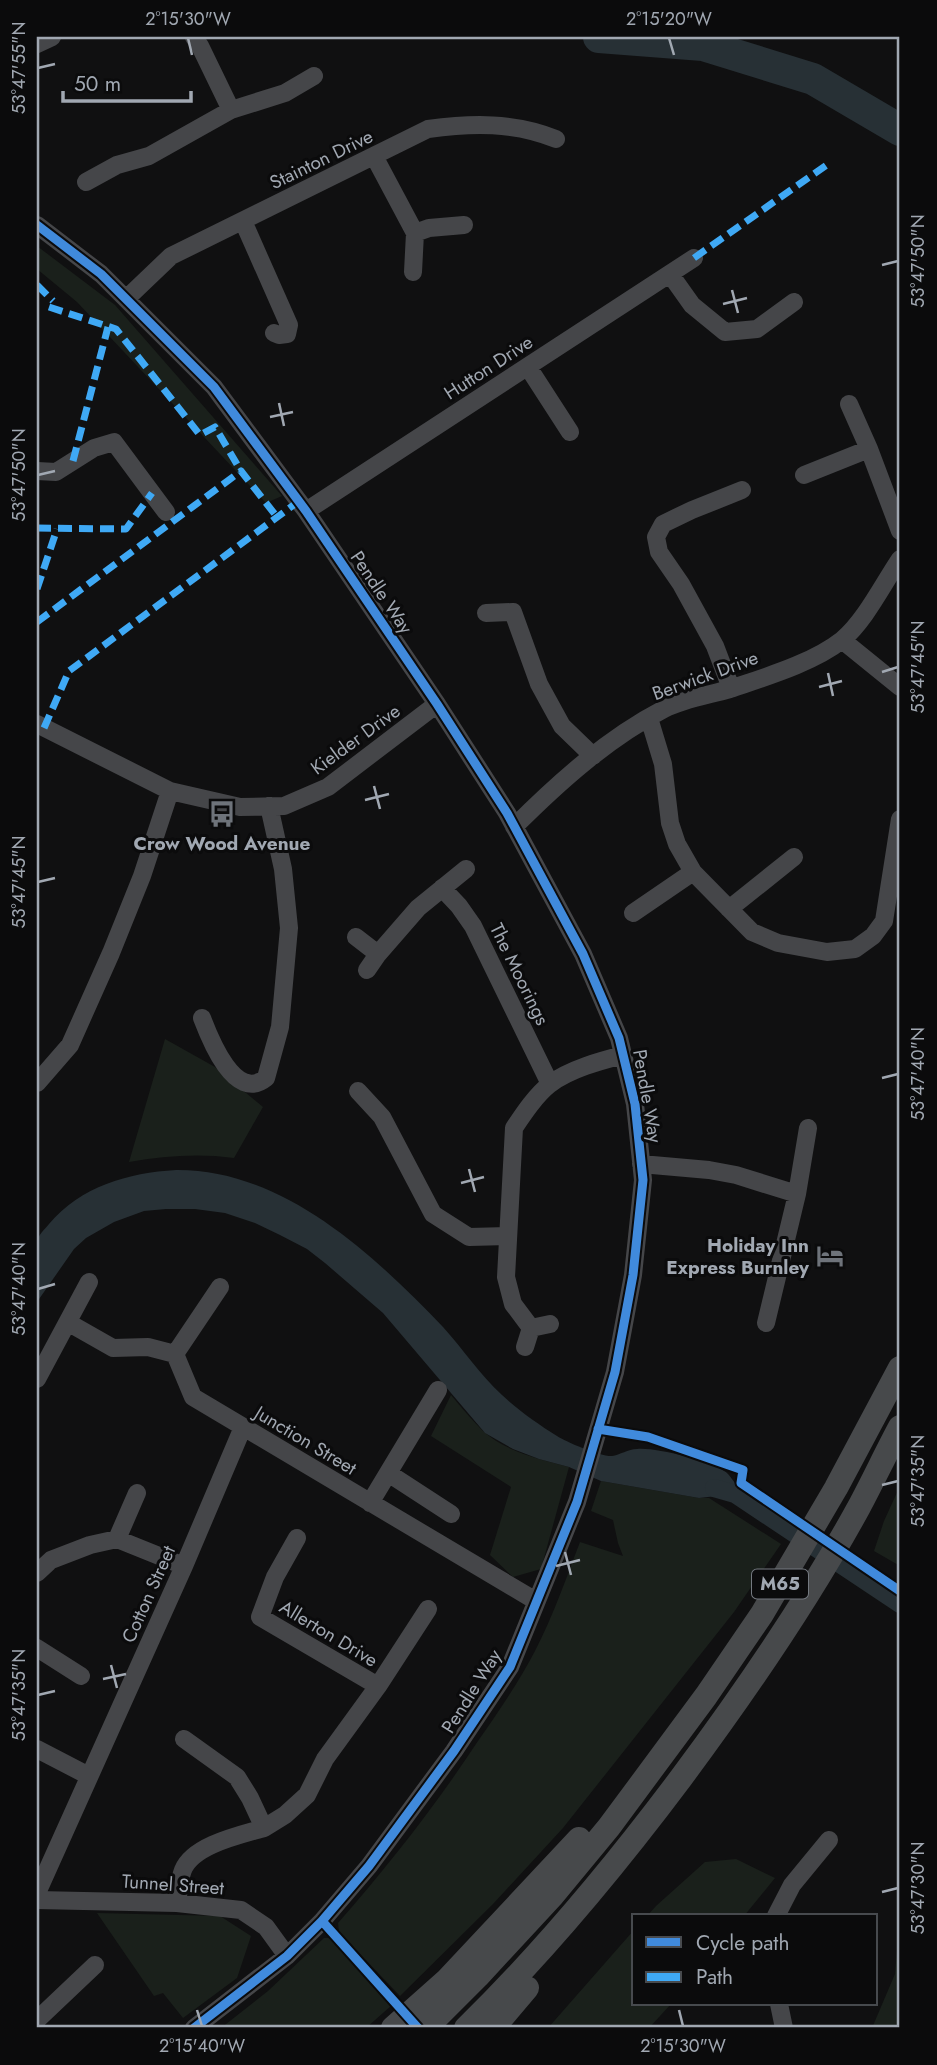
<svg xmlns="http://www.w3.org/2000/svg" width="937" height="2065" viewBox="0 0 937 2065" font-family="Jost,sans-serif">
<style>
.green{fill:#1a201b}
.water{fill:#273035}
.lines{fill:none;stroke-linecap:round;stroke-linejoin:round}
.canal{stroke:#273035;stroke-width:18}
.river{stroke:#273035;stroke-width:32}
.minor{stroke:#454649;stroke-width:18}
.highway{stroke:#47494b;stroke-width:24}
.quiet{stroke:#3fa9f5;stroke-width:7;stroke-dasharray:14 7;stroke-linecap:butt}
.cycleway-casing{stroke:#0b0b0c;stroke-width:13}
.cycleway{stroke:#408adc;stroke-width:9}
.ticks{fill:none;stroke:#a1a8b2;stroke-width:2.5}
.labels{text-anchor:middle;stroke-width:6;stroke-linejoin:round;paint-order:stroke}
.shield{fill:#0b0b0c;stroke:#747980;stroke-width:2}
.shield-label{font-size:18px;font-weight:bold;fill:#a1a8b2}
.street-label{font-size:19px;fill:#a1a8b2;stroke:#0b0b0c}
.poi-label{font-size:19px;font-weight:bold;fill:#a1a8b2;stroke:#0b0b0c}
.neatline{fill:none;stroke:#a1a8b2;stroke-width:2.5}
.ticks-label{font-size:18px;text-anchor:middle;fill:#a1a8b2}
</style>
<rect width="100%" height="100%" fill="#101011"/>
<path class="green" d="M37,246L115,305L282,496L266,503L77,302L37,269Z
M165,1039L215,1067L263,1107L234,1158C198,1153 164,1156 129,1162Z
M451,1395C461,1407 472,1420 483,1431C506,1452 540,1459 569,1467L541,1569L513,1577L490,1555L511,1487L431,1436Z
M601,1481L699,1498H709L781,1544L734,1612L563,1828L493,1904L400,1996L339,1932L338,1923C389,1865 436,1805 478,1741C498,1712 519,1682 535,1651C553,1616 566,1579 580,1542L623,1556L618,1543L613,1520L591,1511Z
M900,1486V1566L874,1551L884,1521Z
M736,1859L775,1878L744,1916H647L656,1906L705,1862Z
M97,1913L220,1916L251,1936L237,1978L183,2018L163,1993L154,1996Z
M900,1913V2028H872L895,1974Z
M634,1930V2004H671L649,2028H548Z
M324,1938H331L392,2005L366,2028H221L268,1991Z"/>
<path class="water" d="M176,1170C283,1169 374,1255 443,1327C463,1349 480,1375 502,1395C518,1410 538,1424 557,1436C566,1442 602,1457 612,1456C620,1455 628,1449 637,1449C655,1447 710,1461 724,1471C730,1474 733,1482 738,1486L735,1494L699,1498L601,1481L569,1467L539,1459L513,1449L485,1433L383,1313L325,1263L307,1249L280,1235L255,1223L225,1213L195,1209H166L144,1211L114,1222L86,1238L74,1249L37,1302C37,1287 34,1255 37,1242C38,1235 45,1229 49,1224C81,1186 128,1173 176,1170Z"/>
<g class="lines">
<path class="canal" d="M714,1488L735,1494L900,1604"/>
<path class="river" d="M599,37L703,45L813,79L900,130"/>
<path class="minor" d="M194,37L200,46L231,110
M37,44L52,37
M374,156L415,233L413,272
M86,182L117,165L149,156L231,110L285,93L314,76
M243,221L289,325L287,334L279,335L274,333
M37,225L101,274L214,387L306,511L437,704L507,813L583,954L619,1038L635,1104L643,1180L633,1275L615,1372L577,1502L510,1667L454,1751L369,1866L322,1921L287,1956L194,2028
M415,233L429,228L464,225
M670,274L692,305L725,332L757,329L794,302
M126,299L171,256L428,129C472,123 514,122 556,139
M528,367L570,432
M849,404L869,449L900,531
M37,471L56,472L94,448L114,442L166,512
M804,475L869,449
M306,511L694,258
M486,613L513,612L539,684L562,726L593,756
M842,640L900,687
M731,688L715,646L681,584L659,552L656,537L663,524L692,510L742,490
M649,718L663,764L670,823L677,844L693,872L752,932L778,943L827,952L855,949L873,936L884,921L900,819
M37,724L170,791L240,807L284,806L328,787L437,704
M514,827C559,782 608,738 664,709C683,699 709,695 730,689C765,677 813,663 842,640C865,621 883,584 900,559
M442,888L459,906L473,926L550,1084
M729,909L794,857
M633,913L693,872
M356,937L378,954L418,908L466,869
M367,970L378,954
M202,1018C210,1039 235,1103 266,1078L280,1027L289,928L283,869L269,806
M37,1083L70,1045L111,953L142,876L170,791
M358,1091L382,1117L433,1214L469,1237L508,1236
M641,1164L709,1170L736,1175L797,1194L808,1128
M69,1323L113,1348L148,1347L175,1354L193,1397L536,1601
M766,1323L797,1194
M531,1328L513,1304L506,1277L514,1128C524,1113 536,1095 550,1084C570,1069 600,1061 623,1055
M525,1347L531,1328L550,1324
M175,1354L220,1287
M37,1379L89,1282
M388,1473L451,1514
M370,1503L438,1390
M297,1538L275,1577L260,1617L378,1686
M117,1539L184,1566
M37,1573L51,1560L90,1545L117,1539L137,1493
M37,1648L81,1676
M37,1749L89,1776
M264,1828L285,1815L307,1795L325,1759L378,1686L428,1609
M37,1893L184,1566L243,1427
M37,1900L177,1903L241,1910L266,1927L287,1956
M177,1903C179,1892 179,1880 183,1870C193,1845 240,1835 264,1828L250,1798L237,1777L184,1739
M776,1916L792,1885L829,1840
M779,2004L784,2028
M37,2020L95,1965"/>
<path class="highway" d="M393,2028L447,1980L579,1839
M426,2028L478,1976L552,1896L609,1827L706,1696L762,1614L836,1488L900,1368
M466,2028C544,1952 615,1866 681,1778C745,1692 807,1602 859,1507C873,1481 886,1453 900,1427
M493,2028L527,1988"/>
<path class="quiet" d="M694,258L828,164
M37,285L53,301
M49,307L116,329L200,435L215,427L241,471
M73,461L108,327
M37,528L126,529L152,493
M37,589L57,529
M37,622L241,471L277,517
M44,728L69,671L299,501"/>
<defs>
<path id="cycleway" d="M37,225L101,274L214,387L306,511L437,704L507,813L583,954L619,1038L635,1104L643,1180L633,1275L615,1372L577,1502L510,1667L454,1751L369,1866L322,1921L287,1956L194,2028
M598,1429L648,1437L743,1470L741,1483L900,1591
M322,1921L418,2028"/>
</defs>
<use href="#cycleway" class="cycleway-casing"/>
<use href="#cycleway" class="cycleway"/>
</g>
<path class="ticks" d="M188,38L192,55M669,38L674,55M38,68L55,64M882,265L898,261M732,290L738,313M723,304L747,298M279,403L284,426M270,417L293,412M38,475L55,471M882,672L898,667M828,673L833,696M819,687L842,681M374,786L380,809M365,800L389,794M38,882L55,878M882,1078L898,1074M469,1169L475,1192M461,1183L484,1177M38,1289L55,1284M882,1485L898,1481M565,1552L571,1575M556,1566L580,1560M111,1665L117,1688M103,1679L126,1674M38,1695L55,1691M882,1892L898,1888M197,2010L202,2026M679,2010L683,2026"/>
<defs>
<symbol id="bus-bare" viewBox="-9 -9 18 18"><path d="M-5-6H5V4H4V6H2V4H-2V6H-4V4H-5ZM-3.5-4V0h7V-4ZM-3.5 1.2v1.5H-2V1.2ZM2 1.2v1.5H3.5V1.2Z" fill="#6e737a" stroke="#0b0b0c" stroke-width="2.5" paint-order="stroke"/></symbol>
<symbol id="hotel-bare" viewBox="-9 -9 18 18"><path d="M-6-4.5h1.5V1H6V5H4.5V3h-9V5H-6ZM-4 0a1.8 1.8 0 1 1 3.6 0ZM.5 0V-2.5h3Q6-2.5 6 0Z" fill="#6e737a" stroke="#0b0b0c" stroke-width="2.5" paint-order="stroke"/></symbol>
</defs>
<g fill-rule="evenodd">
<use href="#bus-bare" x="203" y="795" width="38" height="38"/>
<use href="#hotel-bare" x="811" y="1237" width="38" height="38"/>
</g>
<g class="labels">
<rect class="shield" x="752" y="1569.5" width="56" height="29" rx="5"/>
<g class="shield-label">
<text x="780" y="1590">M65</text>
</g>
<g class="street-label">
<text transform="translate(321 159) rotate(-26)" y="7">Stainton Drive</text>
<text transform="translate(488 367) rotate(-33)" y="7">Hutton Drive</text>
<text transform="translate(382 592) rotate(56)" y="7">Pendle Way</text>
<text transform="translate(705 675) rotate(-20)" y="7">Berwick Drive</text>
<text transform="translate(355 739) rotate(-36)" y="7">Kielder Drive</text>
<text transform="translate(520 974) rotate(64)" y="7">The Moorings</text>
<text transform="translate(648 1096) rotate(80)" y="7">Pendle Way</text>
<text transform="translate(306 1440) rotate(31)" y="7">Junction Street</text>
<text transform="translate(148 1594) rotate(-66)" y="7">Cotton Street</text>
<text transform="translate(329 1633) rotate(31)" y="7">Allerton Drive</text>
<text transform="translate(471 1691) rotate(-58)" y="7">Pendle Way</text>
<text transform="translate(173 1884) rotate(4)" y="7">Tunnel Street</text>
</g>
<g class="poi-label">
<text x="222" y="850">Crow Wood Avenue</text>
<text x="809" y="1252" text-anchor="end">Holiday Inn<tspan x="809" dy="22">Express Burnley</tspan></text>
</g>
</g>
<rect width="937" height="2065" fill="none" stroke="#0b0b0c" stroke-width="77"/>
<rect x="632" y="1914" width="245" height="91" fill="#0b0b0c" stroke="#474a4e" stroke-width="2"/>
<rect x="646" y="1937" width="35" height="10" fill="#408adc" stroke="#474a4e" stroke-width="2"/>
<text x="696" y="1950" font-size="21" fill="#a1a8b2">Cycle path</text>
<rect x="646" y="1972" width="35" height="10" fill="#3fa9f5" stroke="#474a4e" stroke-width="2"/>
<text x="696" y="1984" font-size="21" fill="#a1a8b2">Path</text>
<path d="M63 91v10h128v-10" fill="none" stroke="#a1a8b2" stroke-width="3.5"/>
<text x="74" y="91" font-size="21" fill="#a1a8b2" stroke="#0b0b0c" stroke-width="5" paint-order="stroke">50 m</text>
<rect x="38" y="38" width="860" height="1988" class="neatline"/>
<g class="ticks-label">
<text x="188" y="25">2°15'30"W</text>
<text x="669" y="25">2°15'20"W</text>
<text transform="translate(19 68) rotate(-90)" y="6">53°47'55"N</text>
<text transform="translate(918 261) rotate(-90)" y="6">53°47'50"N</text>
<text transform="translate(19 475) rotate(-90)" y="6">53°47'50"N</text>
<text transform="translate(918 667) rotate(-90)" y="6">53°47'45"N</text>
<text transform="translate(19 882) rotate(-90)" y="6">53°47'45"N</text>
<text transform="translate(918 1074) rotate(-90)" y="6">53°47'40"N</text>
<text transform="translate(19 1289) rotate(-90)" y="6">53°47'40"N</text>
<text transform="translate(918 1481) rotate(-90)" y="6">53°47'35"N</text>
<text transform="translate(19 1695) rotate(-90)" y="6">53°47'35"N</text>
<text transform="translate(918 1888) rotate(-90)" y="6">53°47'30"N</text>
<text x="202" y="2052">2°15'40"W</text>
<text x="683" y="2052">2°15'30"W</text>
</g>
</svg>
